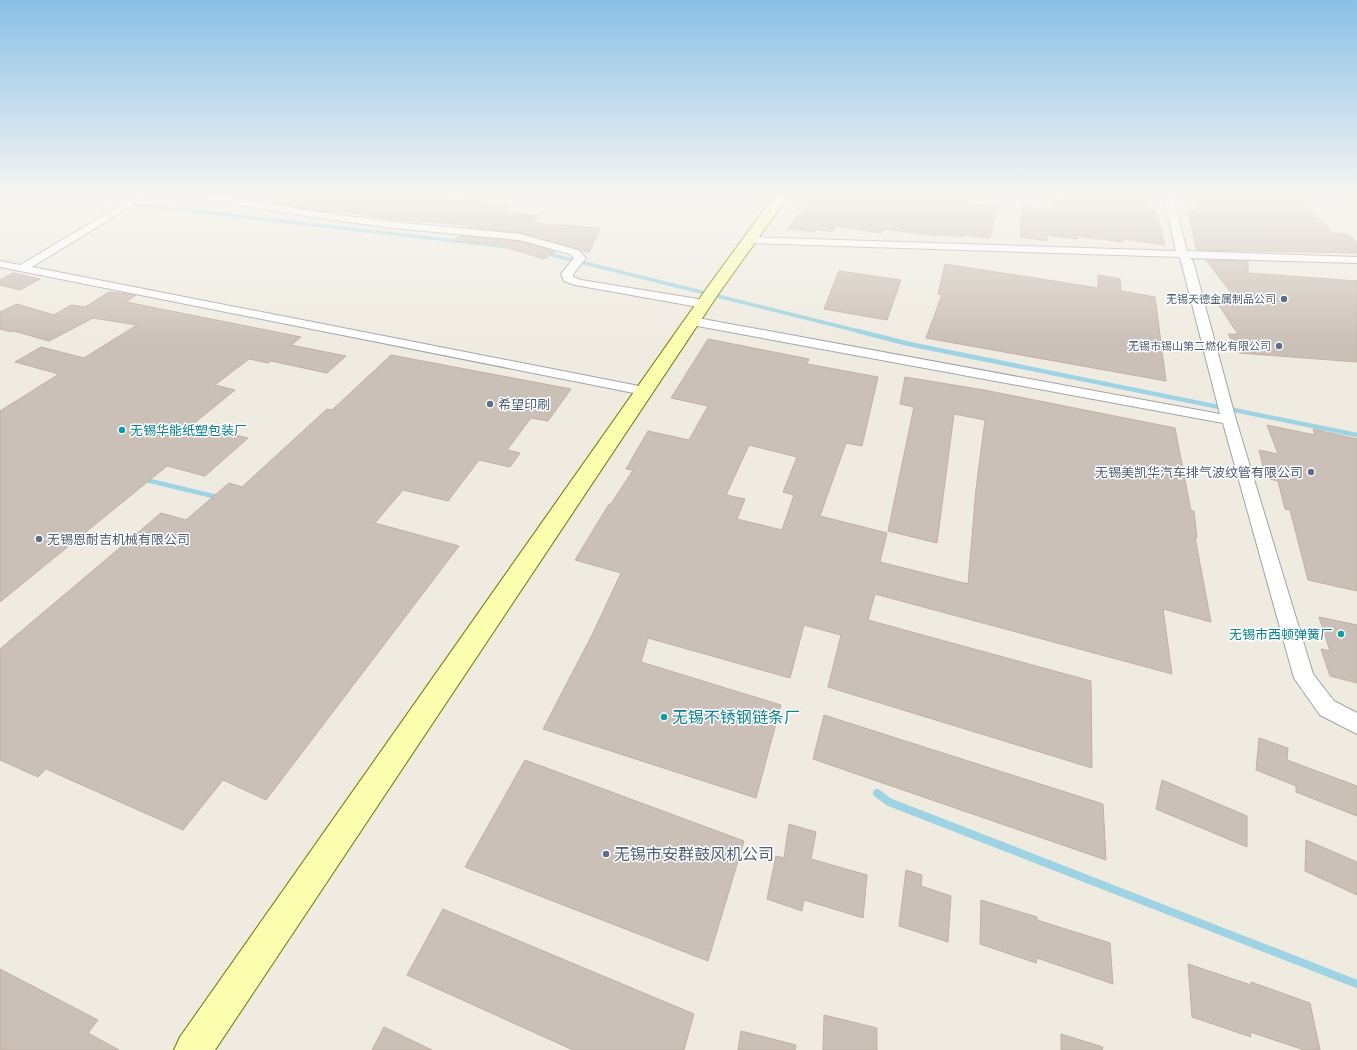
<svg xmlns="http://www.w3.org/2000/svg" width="1357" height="1050" viewBox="0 0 1357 1050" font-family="'Roboto Condensed','Noto Sans SC',sans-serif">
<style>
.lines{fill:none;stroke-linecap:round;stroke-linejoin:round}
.stream-far2{stroke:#9dd3e2;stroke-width:3.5}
.stream-far1{stroke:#9dd3e2;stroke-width:4.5}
.stream{stroke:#9dd3e2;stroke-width:8}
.building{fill:#cbc0b7;stroke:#c2b0a2;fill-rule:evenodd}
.street-casing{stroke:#a4a4a4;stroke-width:2}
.secondary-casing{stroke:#6c7800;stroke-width:2}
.street{fill:#fff;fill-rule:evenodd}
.secondary{fill:#fcffb0;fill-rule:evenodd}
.service-dot{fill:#5c6f8a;stroke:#fff;stroke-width:1.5}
.culture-dot{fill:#0f9aa8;stroke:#fff;stroke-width:1.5}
.labels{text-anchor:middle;stroke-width:3;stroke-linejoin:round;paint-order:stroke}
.far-service-label{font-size:11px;fill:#4e5e75;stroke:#fff;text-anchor:end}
.service-label{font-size:13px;fill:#4e5e75;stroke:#fff;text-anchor:start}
.culture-label{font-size:13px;fill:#0d838f;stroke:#fff;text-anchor:start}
.near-culture-label{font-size:16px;fill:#0d838f;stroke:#fff;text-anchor:start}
.near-service-label{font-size:16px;fill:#4e5e75;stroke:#fff;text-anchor:start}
</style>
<rect width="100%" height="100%" fill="#efebe1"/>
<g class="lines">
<path class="stream-far2" d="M63,196L508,247
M544,253L862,332"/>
<path class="stream-far1" d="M858,331L909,344L1357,435
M142,479L217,497"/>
<path class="stream" d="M877,793L889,802L1357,984"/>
</g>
<path class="building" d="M274,196H453L451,199L510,204L503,213L538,215L533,223L600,228L589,252L581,251L578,249L520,233L466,227L468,225L387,219L341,211L338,213L318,211L273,203Z
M814,196H974L973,204L997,207L990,238L962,235V237L937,234L936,236L884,229L882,233L836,226L832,232L816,229L814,232L788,228Z
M1084,196H1144L1147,209L1156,210L1165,245L1123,239V242L1077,236V239L1047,235V241L1020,237L1022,206L1051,210L1052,199L1084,202Z
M1191,196H1299L1317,218L1322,219L1331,232L1350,235L1357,244V253L1198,250L1196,247L1187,210L1199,211Z
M459,236L519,241L555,252L544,259L501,246L502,245L454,241Z
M1206,260L1248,261V273L1357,281V362L1239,353L1228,334H1238L1216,301L1239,303Z
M945,264L1098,288V275L1120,279L1121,291L1155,297L1166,381L926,338L942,295L938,294Z
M839,271L901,280L887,320L824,309Z
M13,273L40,279L20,290L0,285V280Z
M109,292L136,295L126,302L301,337L291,345L346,356L327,373L271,361L268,363L249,359L215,385L235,390L192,425L248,438L205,476L167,466L0,602V411L59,374L15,362L41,347L84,358L137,325L93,318L49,341L14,331L11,332L0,329V312L17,304L54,315L71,305L85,307Z
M708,339L809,359L807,364L878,377L862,446L846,443L820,516L887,533L880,562L968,584L976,489L985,420L954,414L937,543L888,531L914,407L900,404L905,377L984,390L1175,428L1191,511H1194L1197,538L1195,537L1211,622L1163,609L1172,674L875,594L868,620L1091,681L1092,768L828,687L841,635L804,625L790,678L648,638L641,662L781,705L756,798L543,729L592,635L621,573L575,560L609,504H611L633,470L626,469L648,431L689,440L708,406L671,398ZM749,445L797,457L783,492L794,495L782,530L737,519L745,499L726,495Z
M391,355L571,389L548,421L531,418L507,450L520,453L510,467L479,460L448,501L403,490L375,523L459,546L266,800L223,780L183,830L46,769L38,777L0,760V649L161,513L186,520L229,483L242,487L327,409L332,410Z
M1267,425L1315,435L1313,429L1357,439V591L1308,580L1290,510L1285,509L1278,481L1266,478L1259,450L1278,454Z
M1319,617L1357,625V683L1330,676L1321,649L1330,651Z
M824,715L1103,804L1106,860L813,759Z
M1259,738L1288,748L1287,760L1357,786V816L1296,792V786L1256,770Z
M525,760L744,841L708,961L465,867Z
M1162,780L1247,816V847L1156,809Z
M789,824L816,832L811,859L867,875L863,918L804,900L802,911L767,899L776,856L784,858Z
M1306,840L1357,862V895L1305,871Z
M906,870L922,875L921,886L951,896L948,942L899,926Z
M981,900L1037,917V920L1110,943L1113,984L1037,958L1036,963L980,944Z
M443,909L694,1014L684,1050H573L407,975Z
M1188,964L1251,985V982L1310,1003L1320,1050H1304L1250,1032L1251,1037L1192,1017Z
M0,969L98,1020L88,1033L119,1050H0Z
M824,1015L877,1028V1050H823Z
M384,1027L432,1050H372Z
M741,1031L796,1045L795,1050H738Z
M1061,1034L1103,1047L1102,1050H1061Z"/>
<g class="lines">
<defs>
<path id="street" d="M136,196H148L32,267L644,387L649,388L651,391L649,394L644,395L0,267V261L20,265Z
M198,196H223L318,212L394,222L520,234L578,250L586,258L573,274V277L581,280L704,300L708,301L710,304L708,307L704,308L575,285L564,281L561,274L574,258L570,254L519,240L394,228L318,218L203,199Z
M1163,196H1173L1187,251L1357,257V263L1190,258L1193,261L1236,420L1313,674L1334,701L1357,713V734L1320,715L1294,678L1223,423L692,325L688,324L686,321L688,318L692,317L1220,414L1181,261L1179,257L749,243L744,240L749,237L1176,251Z"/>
<path id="secondary" d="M777,196H791L779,209L719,293L215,1050H174L180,1037L707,288L769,203Z"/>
</defs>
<use href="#street" class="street-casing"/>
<use href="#secondary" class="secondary-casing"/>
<use href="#street" class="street"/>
<use href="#secondary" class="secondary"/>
</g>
<linearGradient id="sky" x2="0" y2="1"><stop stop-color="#8ac0e6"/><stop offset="0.57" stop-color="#f8f6f2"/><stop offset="1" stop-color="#f8f6f2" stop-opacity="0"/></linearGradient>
<rect width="1357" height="343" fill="url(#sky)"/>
<g class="service-dot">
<circle cx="1284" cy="299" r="4"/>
<circle cx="1279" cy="346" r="4"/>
<circle cx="490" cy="404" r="4"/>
<circle cx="1311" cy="472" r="4"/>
<circle cx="39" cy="539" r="4"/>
<circle cx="606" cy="854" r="4"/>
</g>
<g class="culture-dot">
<circle cx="122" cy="430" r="4"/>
<circle cx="1341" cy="634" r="4"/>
<circle cx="664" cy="717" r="4"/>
</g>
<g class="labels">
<g class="far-service-label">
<text x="1276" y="303">无锡天德金属制品公司</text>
<text x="1271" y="350">无锡市锡山第二燃化有限公司</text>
</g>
<g class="service-label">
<text x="498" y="409">希望印刷</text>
<text x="1303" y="477" text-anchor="end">无锡美凯华汽车排气波纹管有限公司</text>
<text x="47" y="544">无锡恩耐吉机械有限公司</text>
</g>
<g class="culture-label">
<text x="130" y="435">无锡华能纸塑包装厂</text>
<text x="1333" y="639" text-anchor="end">无锡市西顿弹簧厂</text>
</g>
<g class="near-culture-label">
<text x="672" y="723">无锡不锈钢链条厂</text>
</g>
<g class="near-service-label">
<text x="614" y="860">无锡市安群鼓风机公司</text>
</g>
</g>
</svg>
